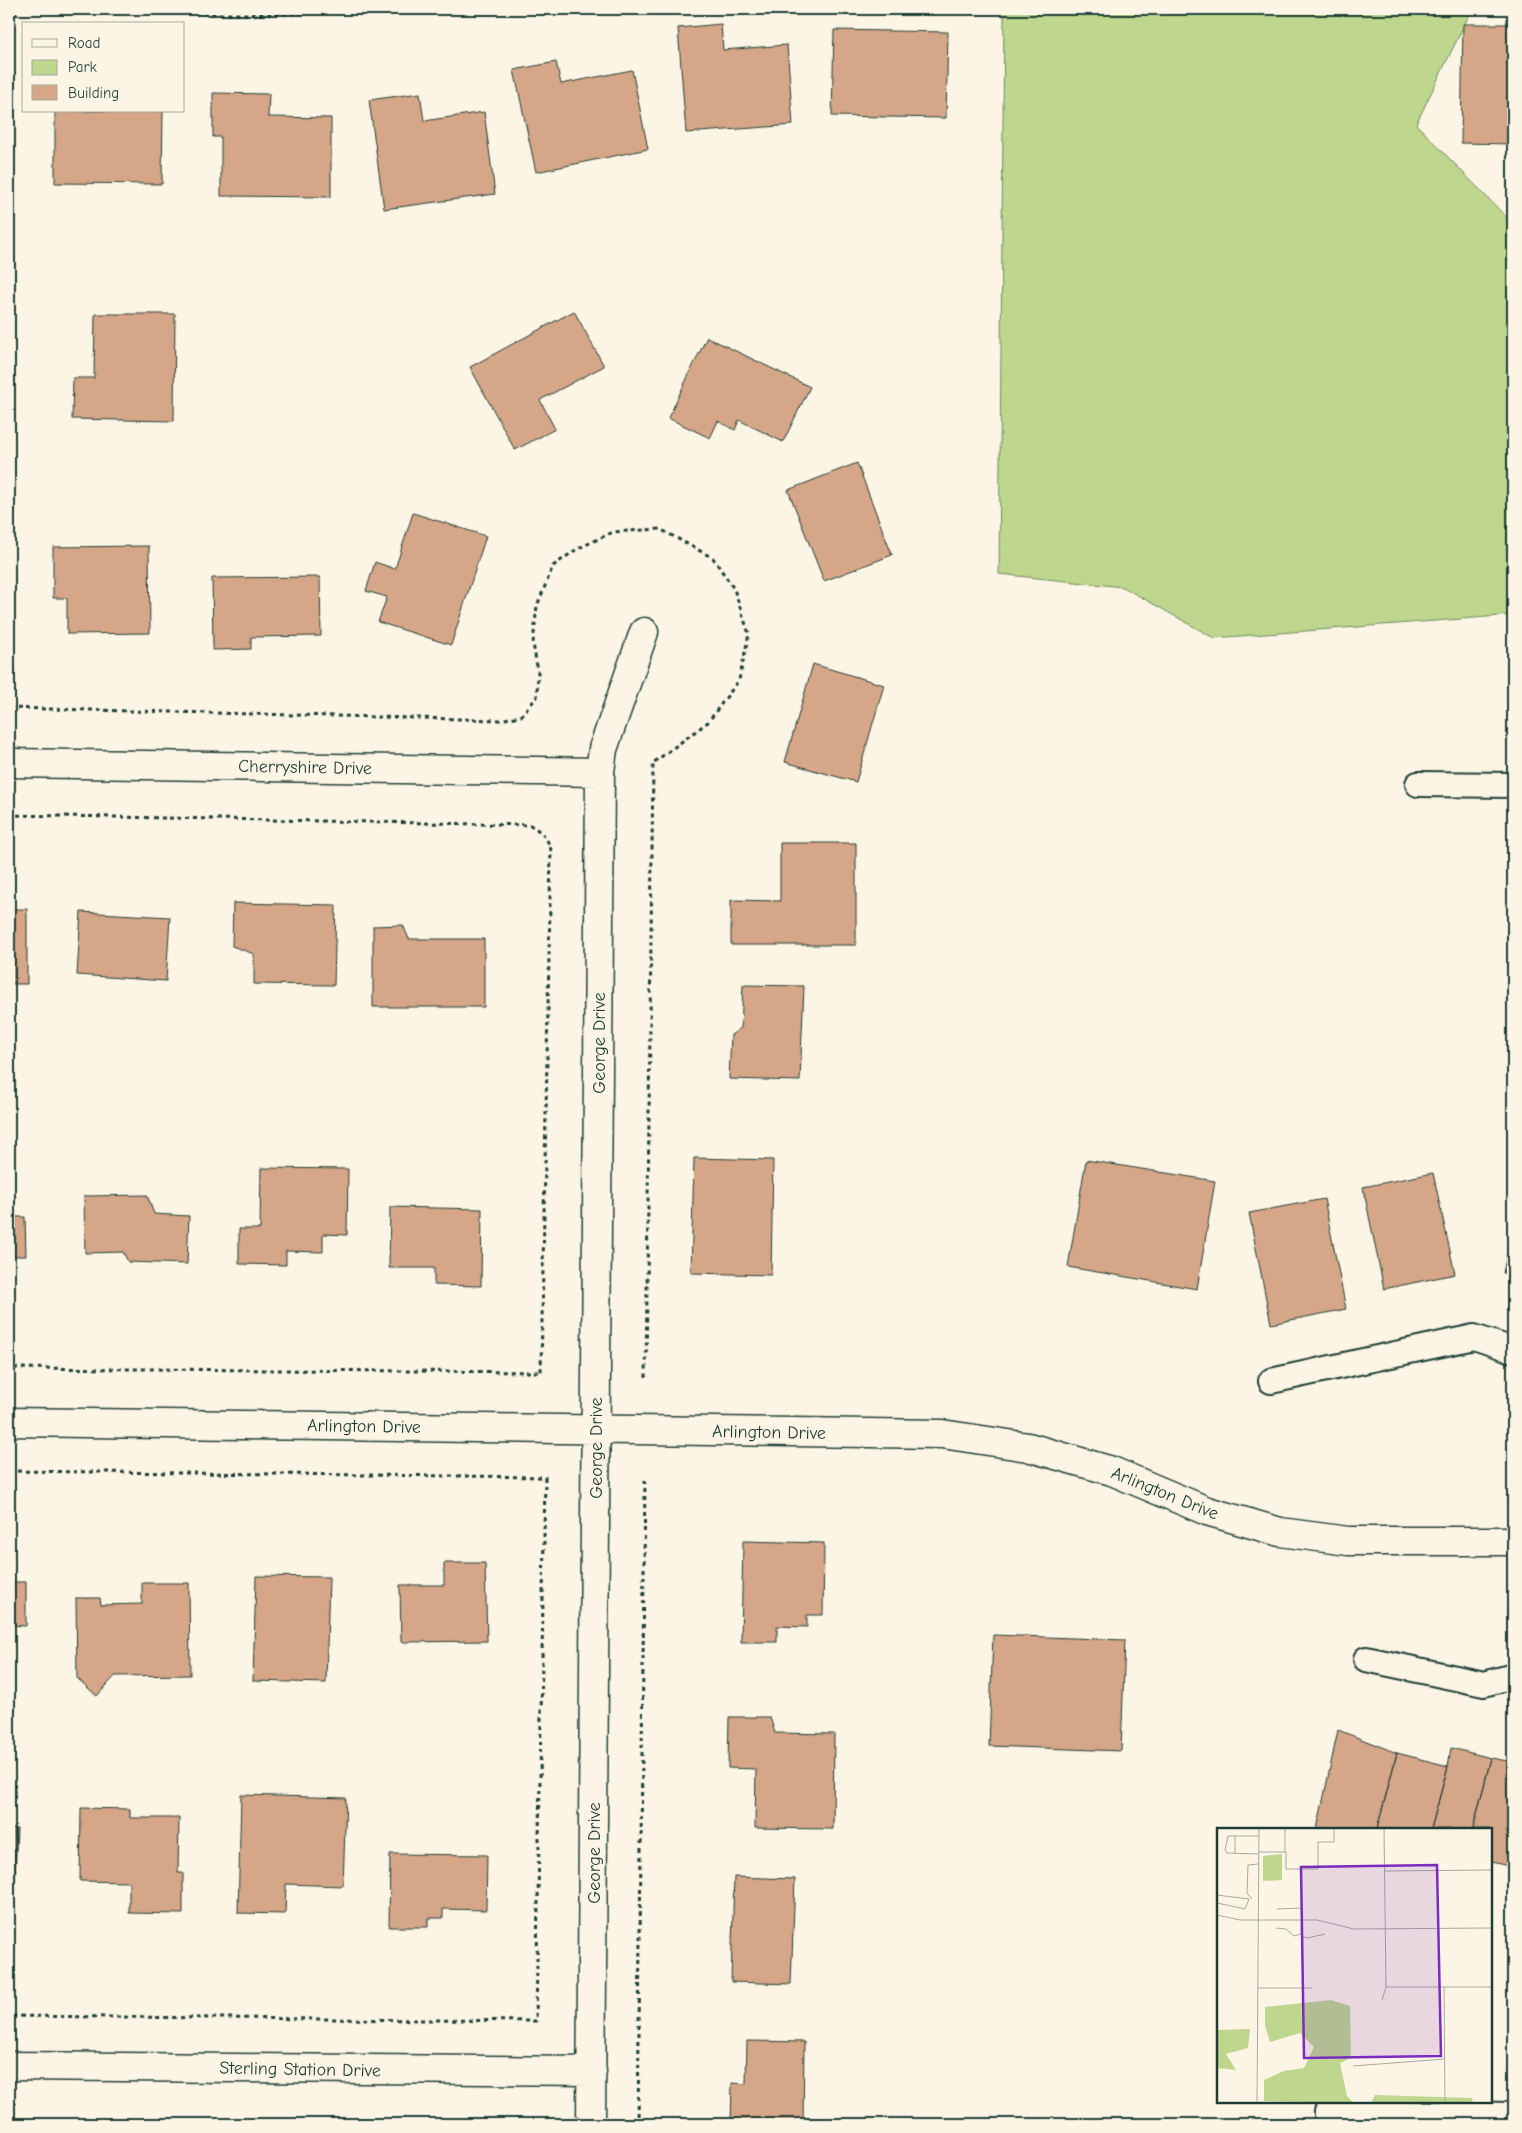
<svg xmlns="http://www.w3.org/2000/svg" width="1522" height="2133" viewBox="0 0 1522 2133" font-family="'Comic Neue',sans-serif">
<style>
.green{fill:#bed68d;stroke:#6e8a60}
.building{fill:#d6a688;stroke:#1f3d34}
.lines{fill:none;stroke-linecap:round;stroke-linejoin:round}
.lane-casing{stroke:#1f3d34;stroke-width:28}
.street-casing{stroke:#1f3d34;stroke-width:31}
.path{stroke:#1f3d34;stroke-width:3;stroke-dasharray:4 4;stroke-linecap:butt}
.lane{stroke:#fcf5e5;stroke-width:24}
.street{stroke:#fcf5e5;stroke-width:28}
.labels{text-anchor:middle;stroke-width:4.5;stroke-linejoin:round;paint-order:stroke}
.street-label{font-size:18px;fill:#1f3d34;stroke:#fcf5e5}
.inset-road{fill:none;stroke:#a4ab9e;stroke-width:1}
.view{fill:#7b2cbf;fill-opacity:0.15;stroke:#7b2cbf;stroke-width:2.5}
.inset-edge{fill:none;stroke:#1f3d34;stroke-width:2.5}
</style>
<rect width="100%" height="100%" fill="#fcf5e5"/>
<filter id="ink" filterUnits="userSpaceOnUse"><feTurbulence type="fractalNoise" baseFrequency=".02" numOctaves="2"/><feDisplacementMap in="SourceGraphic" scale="10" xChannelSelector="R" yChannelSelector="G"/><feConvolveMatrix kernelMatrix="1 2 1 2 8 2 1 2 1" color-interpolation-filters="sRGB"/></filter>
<g filter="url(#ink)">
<path class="green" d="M1004,9H1472L1416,124L1513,224V615L1214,638L1123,587L999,574Z"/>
<path class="building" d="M721,24L723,50L787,45L793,125L686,133L678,28Z
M1463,24H1513V144L1461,143Z
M834,30L948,32L946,118L832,116Z
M556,62L561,84L632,70L648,149L536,172L514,70Z
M213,93L269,94L268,117L331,118V197L221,196V137H213Z
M420,93L424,121L484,112L495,194L384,209L369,100Z
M55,111H163L162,184L55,183Z
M574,311L604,366L540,400L555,429L515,450L470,367Z
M95,314H175L174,421L72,419L73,378H94Z
M707,337L810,387L783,442L739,420L735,430L718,421L710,438L668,418Z
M857,463L892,555L824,581L788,490Z
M413,513L486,536L451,645L378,622L387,597L366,591L375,562L395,569Z
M149,546L150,633L67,634V598H53V547Z
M320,577L321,636L251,637V649L213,650L212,578Z
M813,664L884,685L856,782L785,762Z
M780,843H856V945H731V900L780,901Z
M233,903L336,905L334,985L254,984V954L232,946Z
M9,909H27V984H9Z
M81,912L170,917L166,981L77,975Z
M403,925L409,939H484V1007H373V926Z
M743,985L804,986L800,1081L729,1079L731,1035L741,1028Z
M694,1158L773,1160L771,1275L691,1273Z
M1086,1160L1215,1181L1197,1289L1068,1267Z
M261,1168L348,1169L347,1235L323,1234V1252L286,1251V1265L239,1264V1229H260Z
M1433,1173L1455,1274L1384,1289L1363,1187Z
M147,1195L154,1214L189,1216L187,1264L128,1262L123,1252L85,1253L84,1196Z
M1324,1199L1346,1309L1271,1324L1249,1213Z
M390,1207L482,1209L481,1286L434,1285V1268H389Z
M9,1217H25L26,1256H9Z
M1513,1225V1275L1503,1273Z
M743,1541L824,1543L823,1615H807V1627L777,1626V1642H741Z
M444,1563H485L487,1641L401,1642L400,1585H444Z
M256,1576L329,1577L326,1683L253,1681Z
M9,1582H26V1626L9,1625Z
M142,1583H189L190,1675L115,1676L97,1696L77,1678L76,1598H100L101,1605L142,1604Z
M993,1635L1125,1640L1121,1751L989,1746Z
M729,1717H770L775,1733L834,1734L833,1829L755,1828L756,1769L728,1768Z
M1338,1730L1397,1753L1377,1829H1317Z
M1451,1748L1491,1758L1473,1829H1431L1448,1766Z
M1397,1753L1448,1766L1431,1829H1377Z
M1491,1758L1513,1762V1867L1491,1862V1829H1473Z
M241,1795L346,1798L343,1886L286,1884L285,1914L238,1913Z
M81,1808L130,1809V1818H179L178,1873H183V1914L129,1913V1882L80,1881Z
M9,1828L17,1829L13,1921H9Z
M390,1854L487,1855L486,1910L443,1909V1918H428V1927H389Z
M734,1877L795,1879L791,1984L731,1982Z
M747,2041L804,2042L803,2124H731L732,2083L746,2084Z"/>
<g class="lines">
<defs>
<path id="lane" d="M1418,784L1513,785
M1271,1381L1474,1337L1513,1350
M1366,1659L1484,1684L1513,1676
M1327,2124V2112L1513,2115"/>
<path id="street" d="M9,763L600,772
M9,1422L942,1434L1028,1447L1112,1471L1207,1511L1280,1532L1348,1541H1513
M9,2066L592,2071
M591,2124L600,772L603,749L644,632"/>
</defs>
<use href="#lane" class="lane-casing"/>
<use href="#street" class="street-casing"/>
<path class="path" d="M9,21L19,9C137,10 256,20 373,9
M9,708L499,720L521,716L537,697L538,673L533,643L537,606L553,566L577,549L613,532L660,529L713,558L734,589L749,634L739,680L708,722L653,763L646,1377
M9,815L530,825C542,832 547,837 551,850L541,1372L9,1368
M9,1471L545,1477L536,2021L9,2016
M9,2122L198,2124
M638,2124L645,1478"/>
<use href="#lane" class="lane"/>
<use href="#street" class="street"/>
</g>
</g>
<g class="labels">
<g class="street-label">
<text transform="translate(305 767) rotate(1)" y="6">Cherryshire Drive</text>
<text transform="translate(599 1043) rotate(-90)" y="6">George Drive</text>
<text transform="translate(364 1426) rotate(1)" y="6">Arlington Drive</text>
<text transform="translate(769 1432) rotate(1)" y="6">Arlington Drive</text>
<text transform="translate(596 1448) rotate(-90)" y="6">George Drive</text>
<text transform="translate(1165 1493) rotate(22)" y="6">Arlington Drive</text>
<text transform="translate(594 1853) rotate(-90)" y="6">George Drive</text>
<text transform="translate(300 2069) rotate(1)" y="6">Sterling Station Drive</text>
</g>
</g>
<g transform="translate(1217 1828)">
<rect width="275" height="275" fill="#fcf5e5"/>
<path d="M65,26V52L46,53V28ZM114,172L133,178L134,230L123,235L130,268L137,275L47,273V252L67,243L87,240L97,219L83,205L53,214L48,198V179ZM33,201L31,220L9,226L19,242L0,240V202ZM158,267L255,270L256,275H154Z" fill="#bed68d"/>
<path class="inset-road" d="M68,0V24M18,8V26M41,24H69V41H101V14H117V0M41,26L10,25L8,22L11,8H41M167,43L275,42M0,67L32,71L28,81L0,75M35,71L30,65L31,37L41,36M0,87L23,92H100L137,101L275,100M59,100L69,101L77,108L84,106L85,80L60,81M84,108L90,110L108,106M169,159H275M227,159L228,275M41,160H95M165,172L169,159L167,0M136,238L228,231M40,275L42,0"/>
<path class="view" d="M220,37L224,228L87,230L84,39Z"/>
<rect width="275" height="275" class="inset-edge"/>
</g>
<rect width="1522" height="2133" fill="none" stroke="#fcf5e5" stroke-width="30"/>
<rect x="15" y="15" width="1492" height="2103" fill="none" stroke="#1f3d34" stroke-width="2" filter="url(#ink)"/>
<rect x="22" y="22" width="162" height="90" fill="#fcf5e5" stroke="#a4ab9e"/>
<rect x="32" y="39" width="25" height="8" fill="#fcf5e5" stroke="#a4ab9e"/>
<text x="68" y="48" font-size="15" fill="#1f3d34">Road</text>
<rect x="32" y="60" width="25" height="15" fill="#bed68d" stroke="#a4ab9e"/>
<text x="68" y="72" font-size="15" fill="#1f3d34">Park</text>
<rect x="32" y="85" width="25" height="15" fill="#d6a688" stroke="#a4ab9e"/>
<text x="68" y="98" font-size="15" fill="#1f3d34">Building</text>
</svg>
